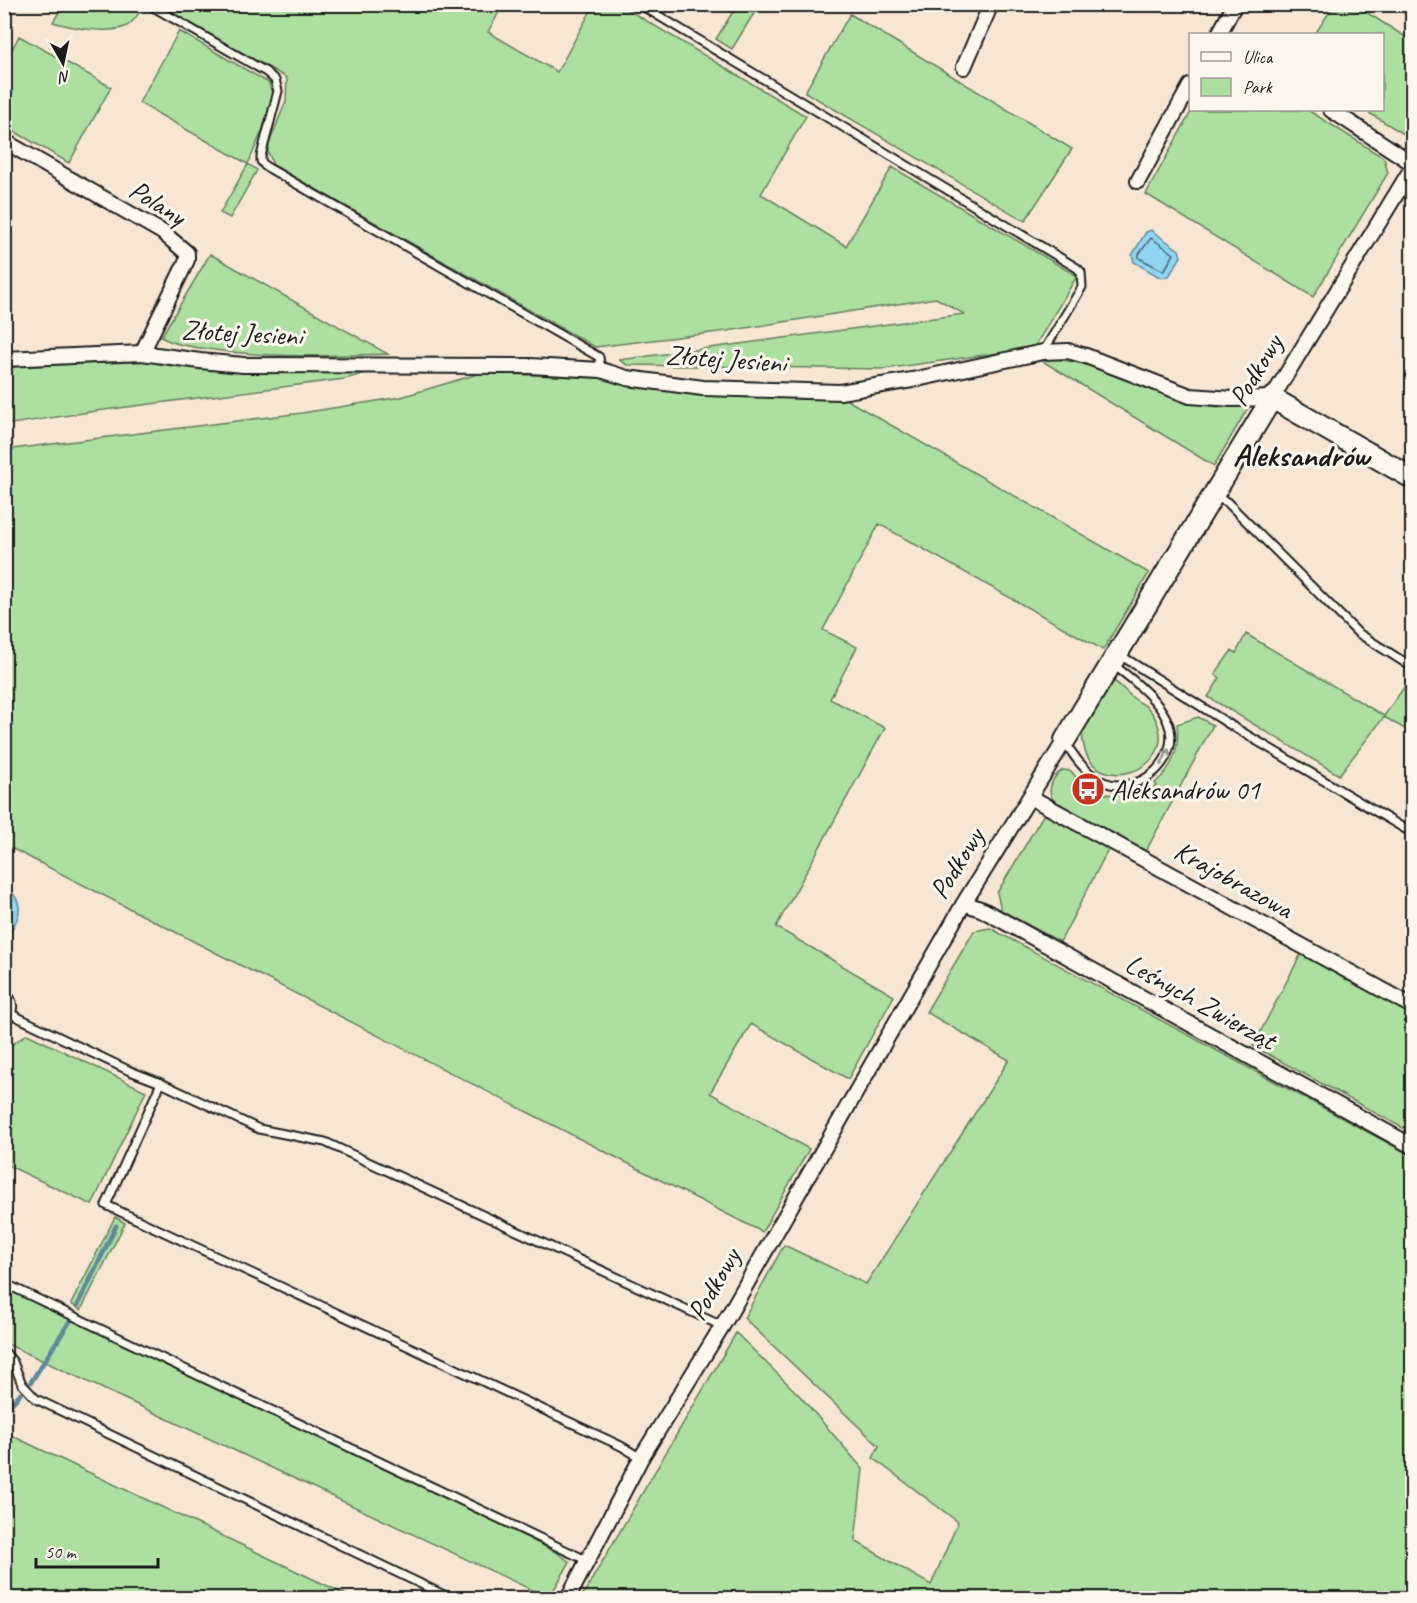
<svg xmlns="http://www.w3.org/2000/svg" width="1417" height="1603" viewBox="0 0 1417 1603" font-family="Caveat,sans-serif">
<style>
.green{fill:#addfa0;stroke:#647e5e;stroke-width:1.5}
.water{fill:#8fd4f1;stroke:#618a9c;stroke-width:1.5}
.lines{fill:none;stroke-linecap:round;stroke-linejoin:round}
.shore{stroke:#4a6671;stroke-width:1.5}
.stream{stroke:#618a9c;stroke-width:5}
.lane-casing{stroke:#1c1c1c;stroke-width:11}
.street-casing{stroke:#1c1c1c;stroke-width:18}
.secondary-casing{stroke:#1c1c1c;stroke-width:24}
.lane{stroke:#fbf7ec;stroke-width:7}
.street{stroke:#fbf7ec;stroke-width:14}
.secondary{stroke:#fbf7ec;stroke-width:20}
.oneway{stroke:#97948e}
.labels{text-anchor:middle;stroke-width:6;stroke-linejoin:round;paint-order:stroke}
.street-label{font-size:28px;fill:#1c1c1c;stroke:#fbf7ec}
.poi-label{font-size:28px;fill:#1c1c1c;stroke:#fbf7ec;text-anchor:start}
.quarter-label{font-size:32px;font-weight:bold;fill:#1c1c1c;stroke:#fbf7ec}
</style>
<rect width="100%" height="100%" fill="#f7e6d4"/>
<filter id="ink" filterUnits="userSpaceOnUse"><feTurbulence type="fractalNoise" baseFrequency=".0167" numOctaves="2"/><feDisplacementMap in="SourceGraphic" scale="12" xChannelSelector="R" yChannelSelector="G"/><feConvolveMatrix kernelMatrix="1 2 1 2 8 2 1 2 1" color-interpolation-filters="sRGB"/></filter>
<g filter="url(#ink)">
<path class="green" d="M63,5H133L142,9C137,15 133,24 125,27C105,34 73,28 53,22Z
M159,5H503L488,32L557,72L594,5H620L806,116L761,194L846,246L892,167L1077,276L1034,348L884,369L627,365L619,360L964,314L936,298L727,331L595,347L273,165L267,149L286,101L287,78Z
M737,5H759L732,49L716,39Z
M1334,5H1355L1412,41V139L1364,110H1382V34H1315Z
M850,14L1072,149L1025,221L805,92Z
M179,31L269,83L273,98L263,129L248,164L257,170L230,218L220,213L248,164L139,103Z
M19,36L111,87L69,163L5,126V63Z
M1192,110H1308L1384,158L1388,173L1313,297L1146,194Z
M210,254L388,354C330,356 272,358 214,350C195,347 177,346 161,337Z
M1039,359H1056L1086,364L1192,403L1219,407L1249,406L1214,466Z
M150,361L234,369L372,371L345,379L96,411L5,425V367Z
M481,373L600,378L645,388L842,397L1149,573L1103,650L879,524L823,630L857,647L830,699L885,728L776,927L894,996L848,1079L751,1024L710,1093L809,1149L762,1232L5,845L4,450L302,413L401,397Z
M1246,634L1384,716L1412,676V733L1384,717L1339,775L1208,697L1220,678L1215,674L1232,650L1236,653Z
M1112,680C1121,685 1126,692 1133,698C1138,702 1144,704 1148,708C1154,714 1157,721 1159,728C1170,773 1098,792 1085,751C1084,745 1081,738 1083,732C1085,722 1106,692 1112,680Z
M1198,717L1213,725L1146,851L1054,801C1046,791 1052,776 1063,770L1071,771L1080,782L1078,786L1092,796L1095,791C1118,798 1135,798 1157,786L1155,783C1174,767 1180,748 1177,724Z
M1045,812L1109,848L1060,942L1001,910L997,893Z
M990,928L1412,1156V1598H581L736,1333L799,1395L863,1469L855,1541L931,1585L958,1522L873,1458L879,1446L744,1318L784,1245L866,1284L1009,1060L926,1012L974,931Z
M1302,952L1412,1013V1133L1253,1046Z
M27,1034L146,1091L92,1205L5,1164V1046L11,1045Z
M115,1217L125,1223L81,1310L71,1304Z
M4,1287L462,1504L557,1553L570,1562L549,1598L5,1343Z
M4,1432L353,1598H5Z"/>
<path class="water" d="M1151,230L1179,250L1181,257L1169,276L1161,278L1134,262L1132,255L1146,232Z
M5,885C32,909 14,920 5,945Z"/>
<g class="lines">
<path class="shore" d="M1151,238L1174,254L1164,271L1139,258V254Z"/>
<path class="stream" d="M78,1305L116,1226
M31,1382L70,1321
M4,1412L20,1394"/>
<defs>
<path id="lane" d="M148,4L266,72L275,80L278,91L261,156V161L265,166L599,357L601,370
M639,4L1077,268L1081,272L1082,287L1043,352
M1214,497L1227,502L1358,633L1412,667
M1120,655L1232,726L1412,833
M1066,743C1075,759 1086,774 1104,782C1141,797 1184,757 1167,720C1158,699 1130,677 1112,664
M4,991C15,1000 16,1013 4,1021
M11,1014L130,1071L161,1083L259,1129L325,1142L722,1326
M161,1083L106,1205L621,1446L641,1458
M4,1283L588,1561
M4,1351L13,1362L22,1384L36,1399L450,1598"/>
<path id="street" d="M1219,34L1235,4
M964,67L991,4
M1331,110L1412,163
M4,141L162,232L187,253V260L142,353
M1138,181L1190,86
M4,359L142,353L200,361L243,365L530,366L601,370L627,378L703,388L840,392L912,380L1043,352L1068,351L1086,356L1190,396L1233,399L1272,398L1412,168
M1030,797L1412,1006
M964,903L983,910L1412,1146
M568,1598L641,1458L727,1318L964,903L1065,740"/>
<path id="secondary" d="M1065,740L1272,398L1412,478"/>
</defs>
<use href="#lane" class="lane-casing"/>
<use href="#street" class="street-casing"/>
<use href="#secondary" class="secondary-casing"/>
<use href="#lane" class="lane"/>
<use href="#street" class="street"/>
<use href="#secondary" class="secondary"/>
</g>
<defs><path id="oneway-shaft" d="M-6 0H5M1.5-3L5.5 0L1.5 3" fill="none" stroke-width="1.6" stroke-linecap="round" stroke-linejoin="round" transform="scale(1.5)"/></defs>
<use class="oneway" href="#oneway-shaft" transform="translate(1165 757) rotate(-64)"/>
</g>
<defs>
<symbol id="bus-disc" viewBox="-11 -11 22 22"><circle r="9.5" fill="#c8321e" stroke="#fbf7ec"/><path d="M-5-6H5V4H4V6H2V4H-2V6H-4V4H-5ZM-3.5-4V0h7V-4ZM-3.5 1.2v1.5H-2V1.2ZM2 1.2v1.5H3.5V1.2Z" fill="#fff"/></symbol>
</defs>
<g fill-rule="evenodd">
<use href="#bus-disc" x="1069" y="770" width="38" height="38"/>
</g>
<g class="labels">
<g class="street-label">
<text transform="translate(158 202) rotate(32)" y="10">Polany</text>
<text transform="translate(242 332) rotate(3)" y="10">Złotej Jesieni</text>
<text transform="translate(726 358) rotate(4)" y="10">Złotej Jesieni</text>
<text transform="translate(1255 370) rotate(-59)" y="10">Podkowy</text>
<text transform="translate(956 863) rotate(-58)" y="10">Podkowy</text>
<text transform="translate(1234 879) rotate(29)" y="10">Krajobrazowa</text>
<text transform="translate(1201 1001) rotate(29)" y="10">Leśnych Zwierząt</text>
<text transform="translate(713 1284) rotate(-60)" y="10">Podkowy</text>
</g>
<g class="poi-label">
<text x="1111" y="799">Aleksandrów 01</text>
</g>
<g class="quarter-label">
<text x="1301" y="466">Aleksandrów</text>
</g>
</g>
<rect width="1417" height="1603" fill="none" stroke="#fbf7ec" stroke-width="24"/>
<rect x="12" y="12" width="1393" height="1579" fill="none" stroke="#1c1c1c" stroke-width="2" filter="url(#ink)"/>
<rect x="1189" y="33" width="195" height="78" fill="#fbf7ec" stroke="#a29f99" stroke-width="1.5"/>
<rect x="1201" y="52" width="30" height="9" fill="#fbf7ec" stroke="#a29f99" stroke-width="1.5"/>
<text x="1243" y="63" font-size="18" fill="#1c1c1c">Ulica</text>
<rect x="1201" y="78" width="30" height="18" fill="#addfa0" stroke="#a29f99" stroke-width="1.5"/>
<text x="1243" y="93" font-size="18" fill="#1c1c1c">Park</text>
<g transform="translate(63 63) rotate(171)" stroke="#fbf7ec" stroke-width="4.5" paint-order="stroke">
<path d="M0-4.5L10 22L0 15L-10 22Z" fill="#1c1c1c"/>
<text y="-9" font-size="16" font-weight="bold" text-anchor="middle" fill="#1c1c1c">N</text>
</g>
<path d="M36 1558v9h122v-9" fill="none" stroke="#1c1c1c" stroke-width="3"/>
<text x="45" y="1558" font-size="18" fill="#1c1c1c" stroke="#fbf7ec" stroke-width="4.5" paint-order="stroke">50 m</text>
</svg>
